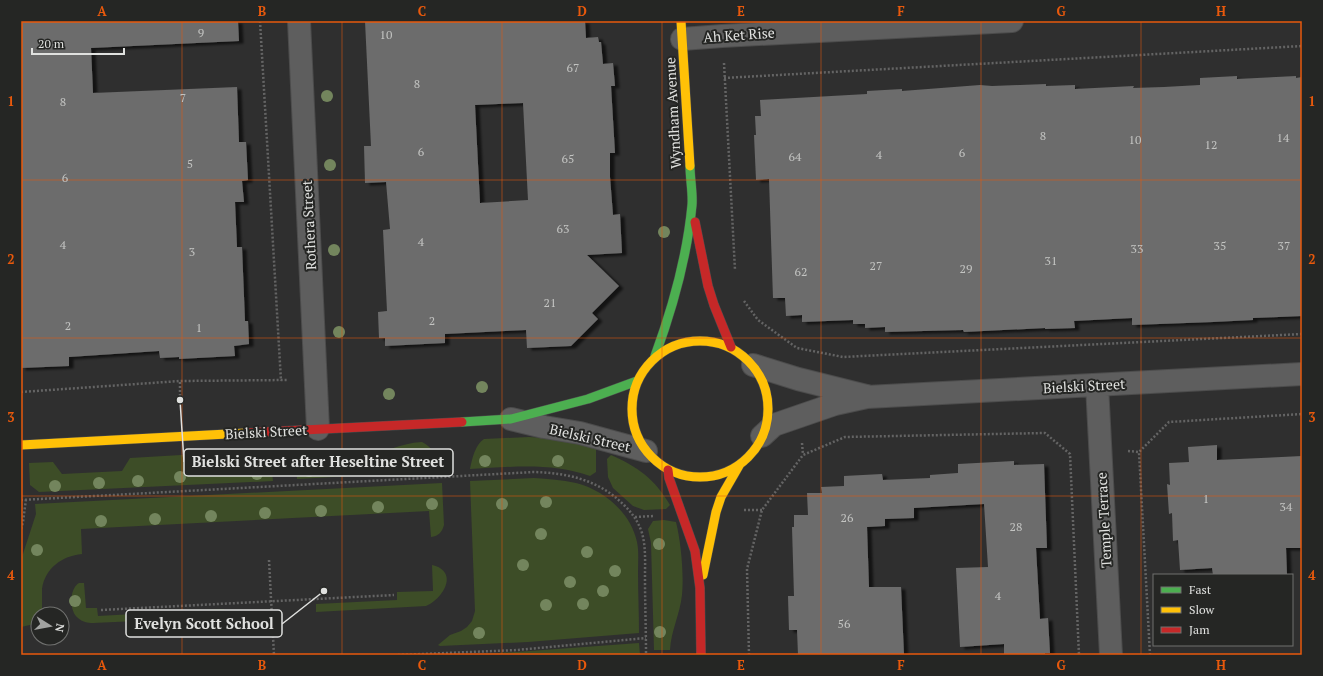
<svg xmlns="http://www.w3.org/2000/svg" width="1323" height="676" viewBox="0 0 1323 676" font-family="'PT Serif',serif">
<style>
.green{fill:#3d4d27}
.building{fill:#6c6c6c;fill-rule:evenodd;filter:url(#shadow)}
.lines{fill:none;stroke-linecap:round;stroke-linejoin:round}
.street-casing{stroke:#4c4c4c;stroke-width:24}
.fast-casing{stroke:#4c4c4c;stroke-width:10}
.slow-casing{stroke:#4c4c4c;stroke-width:10}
.jam-casing{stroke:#4c4c4c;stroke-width:10}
.path{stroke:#646464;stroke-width:2.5;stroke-dasharray:2 2;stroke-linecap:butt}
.street{stroke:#5e5e5e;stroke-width:22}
.fast{stroke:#4caf50;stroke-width:9}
.slow{stroke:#ffc107;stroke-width:9}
.jam{stroke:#c62828;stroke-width:9}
.tree{fill:#73855d}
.grid{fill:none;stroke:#e8590c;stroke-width:1;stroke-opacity:0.55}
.labels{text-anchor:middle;stroke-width:4;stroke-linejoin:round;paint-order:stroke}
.number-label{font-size:12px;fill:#c3c4c2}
.street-label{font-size:14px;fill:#e0e1df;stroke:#252624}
.leader{fill:none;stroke:#e0e1df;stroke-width:1.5}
.callout-dot{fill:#e0e1df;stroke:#252624;stroke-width:1.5}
.callout{fill:#252624;stroke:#e0e1df;stroke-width:1.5}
.callout-label{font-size:15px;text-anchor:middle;font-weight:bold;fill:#e0e1df}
.neatline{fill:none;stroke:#e8590c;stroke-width:1.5}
.grid-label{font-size:13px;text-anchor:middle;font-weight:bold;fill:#e8590c}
</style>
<defs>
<filter id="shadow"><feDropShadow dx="4.5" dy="2.5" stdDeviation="1" flood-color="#0009"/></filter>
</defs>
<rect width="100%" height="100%" fill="#2f2f2f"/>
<path class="green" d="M529,437L559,439L596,448V472L590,476C552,462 510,467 470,469C472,459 475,445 484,439Z
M422,442C433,447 439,460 441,471L297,479L296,463C317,462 340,463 360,459C382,454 399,443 422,442Z
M215,453L263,464H271L273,481L39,492L30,485L29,463L53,462L62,474L122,471L130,458Z
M611,455C638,467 655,479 670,505L666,509L644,510L633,506L613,488L608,477L607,459Z
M534,478C548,479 562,480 576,483C604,490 631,513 637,542C639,551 638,562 638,572C638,593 639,613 639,633L528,642L440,646L438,645L450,635L461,631L467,627L472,621L475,611L470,481Z
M442,483L444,525C442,532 439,536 431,537L429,511L81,529L82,554C62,556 45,568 42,589C42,597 42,604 42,612L41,614H38V621L34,624L21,627V560L36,514L35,504Z
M664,520L676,522C681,542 684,574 682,595C680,614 671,631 670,650H654L651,543L648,529L653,521Z
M432,565C459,571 444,598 426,606L316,612V604L397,600V592L433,591Z
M79,583H84L86,608H97L98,616L224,609V617L93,623C88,623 82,622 78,618C69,611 69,589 79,583Z
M639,643L640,655H459L516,652Z"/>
<path class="building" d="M21,21H238L239,41L91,48L93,93L237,87L239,142H246L248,180L242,181L244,202H235L237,247H242L245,321H248L249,344L234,346L235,356L179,359V357L160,358L159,351L69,357V366L21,368Z
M365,21H585L586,38L598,37L599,42H601L603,64L613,63L615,86H611L615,153H610V177L613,215L620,214L622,253L587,255L619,286L592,313L598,319L571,346L527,348L526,330L445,334V343L385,346V338H379L378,312L387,311L383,230L390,229L386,182L365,183L364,146H371ZM523,103L528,200L480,203L475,105Z
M1237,76V79L1296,76V78L1302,77V316L1253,318V320L1213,322L1132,325V318L1074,321L1075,328L1045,329V328L964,332L963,330L885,332V327L865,328V324H853V320L802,322V315L786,316L785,298H773L769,179L756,180L754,135H756L755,116H761L760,100L867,94V91L902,89V91L980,85L992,86L1046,84V86L1075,85V89L1134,86L1133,88L1164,87L1200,85V78Z
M1217,445V460L1302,456V548H1286L1287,575H1213L1212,568L1180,570L1178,540L1173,541L1172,513L1169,514L1167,484L1170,485L1169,463L1189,462L1188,447Z
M1014,461V465L1044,464L1047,548H1036L1040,619L1048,618L1050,653H1045V655H1004V644L960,647L956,568L988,567L984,504L914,508V518L885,519V526L867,527L869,587H901L904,655H798L797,630H789L788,596H794L792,527H794V515H808L807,493H822L821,487L844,486V476L882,474L883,480L930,478V475L958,473V464Z"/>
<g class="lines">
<defs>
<path id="street" d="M299,21L318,429
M682,39L722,36L1012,21
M753,365L798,379L866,396
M1097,385L1111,655
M511,419L544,427L580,433L646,451
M762,436L774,425L835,404L867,397L1302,374"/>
<path id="fast" d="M655,356C673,307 687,258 692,205C693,193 690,179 690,166
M462,422L511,419L588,399L637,381"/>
<path id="slow" d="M681,21L690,166
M632 409a68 68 0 1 1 136 0a68 68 0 1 1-136 0Z
M21,445L246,433
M703,575L716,512L721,497L740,464"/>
<path id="jam" d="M695,222L708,286L714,305L731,347
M246,433L462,422
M668,470L669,478L695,551L700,588L701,655"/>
</defs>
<use href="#street" class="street-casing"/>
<use href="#fast" class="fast-casing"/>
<use href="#slow" class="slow-casing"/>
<use href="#jam" class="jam-casing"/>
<path class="path" d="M260,21L281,381
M724,63L735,270
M724,78L1302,46
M744,301L758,320L797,348L843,357L1302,334
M21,392L180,381L288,380
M180,400V381
M802,443L803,455
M1128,451L1139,452
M21,500L534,472C568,473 599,480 624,505C632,513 638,521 642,533C646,547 645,563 645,578C645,604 646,629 646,655
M744,510H762
M635,517L654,516
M21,529L23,522L26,499
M269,560L274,655
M101,610L394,595
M398,655L517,650L646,638
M749,655L747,569L762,510L803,455L845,437L1045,433L1070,454L1079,655
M1150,655L1139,452L1169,422L1302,414"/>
<use href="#street" class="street"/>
<use href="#fast" class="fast"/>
<use href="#slow" class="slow"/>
<use href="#jam" class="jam"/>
</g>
<g class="tree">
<circle cx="327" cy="96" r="6"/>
<circle cx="330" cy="165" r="6"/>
<circle cx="664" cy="232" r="6"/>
<circle cx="334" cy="250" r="6"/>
<circle cx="339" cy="332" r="6"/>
<circle cx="482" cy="387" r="6"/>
<circle cx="389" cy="394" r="6"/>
<circle cx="485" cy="461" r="6"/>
<circle cx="558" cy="461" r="6"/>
<circle cx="309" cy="471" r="6"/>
<circle cx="257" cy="474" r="6"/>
<circle cx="180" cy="477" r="6"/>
<circle cx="138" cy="481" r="6"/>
<circle cx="99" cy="483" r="6"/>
<circle cx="55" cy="486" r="6"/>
<circle cx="546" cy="502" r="6"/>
<circle cx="432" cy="504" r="6"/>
<circle cx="502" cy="504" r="6"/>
<circle cx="378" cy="507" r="6"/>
<circle cx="321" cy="511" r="6"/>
<circle cx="265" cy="513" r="6"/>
<circle cx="211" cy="516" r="6"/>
<circle cx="155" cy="519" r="6"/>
<circle cx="101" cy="521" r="6"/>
<circle cx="541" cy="534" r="6"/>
<circle cx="659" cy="544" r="6"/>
<circle cx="37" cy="550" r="6"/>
<circle cx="587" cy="552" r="6"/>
<circle cx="523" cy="565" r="6"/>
<circle cx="615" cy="571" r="6"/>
<circle cx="570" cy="582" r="6"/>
<circle cx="603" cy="591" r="6"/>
<circle cx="75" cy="601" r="6"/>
<circle cx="583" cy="604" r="6"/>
<circle cx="546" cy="605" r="6"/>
<circle cx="660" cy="632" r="6"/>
<circle cx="479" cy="633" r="6"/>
</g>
<path class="grid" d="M182,21V655M342,21V655M502,21V655M662,21V655M821,21V655M981,21V655M1141,21V655M21,180H1302M21,338H1302M21,496H1302"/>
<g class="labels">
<g class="number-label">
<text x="201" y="37">9</text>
<text x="386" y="39">10</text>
<text x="573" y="72">67</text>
<text x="417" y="88">8</text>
<text x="183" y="102">7</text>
<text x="63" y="106">8</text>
<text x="1043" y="140">8</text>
<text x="1283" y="142">14</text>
<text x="1135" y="144">10</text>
<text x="1211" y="149">12</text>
<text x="421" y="156">6</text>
<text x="962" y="157">6</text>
<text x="879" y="159">4</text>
<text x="795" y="161">64</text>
<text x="568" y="163">65</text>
<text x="190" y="168">5</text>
<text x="65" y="182">6</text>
<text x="563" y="233">63</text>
<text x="421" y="246">4</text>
<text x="63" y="249">4</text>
<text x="1220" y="250">35</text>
<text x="1284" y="250">37</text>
<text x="1137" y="253">33</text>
<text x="192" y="256">3</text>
<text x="1051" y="265">31</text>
<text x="876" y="270">27</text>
<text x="966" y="273">29</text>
<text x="801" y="276">62</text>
<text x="550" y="307">21</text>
<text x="432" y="325">2</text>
<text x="68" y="330">2</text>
<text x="199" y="332">1</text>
<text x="1206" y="503">1</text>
<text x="1286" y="511">34</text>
<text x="847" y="522">26</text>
<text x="1016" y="531">28</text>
<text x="998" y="600">4</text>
<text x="844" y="628">56</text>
</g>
<g class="street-label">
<text transform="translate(739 35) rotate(-4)" y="5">Ah Ket Rise</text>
<text transform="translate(673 113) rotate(-93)" y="5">Wyndham Avenue</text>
<text transform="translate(309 225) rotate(-93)" y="5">Rothera Street</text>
<text transform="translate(1084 386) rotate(-3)" y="5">Bielski Street</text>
<text transform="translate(266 432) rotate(-3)" y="5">Bielski Street</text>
<text transform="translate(590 438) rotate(13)" y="5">Bielski Street</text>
<text transform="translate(1104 520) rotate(-93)" y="5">Temple Terrace</text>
</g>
</g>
<path class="leader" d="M180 400L184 462M324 591L282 624"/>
<g class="callout-dot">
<circle cx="180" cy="400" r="4"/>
<circle cx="324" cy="591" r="4"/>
</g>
<g class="callout">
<rect x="184" y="449" width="269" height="27" rx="4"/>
<rect x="126" y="610" width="156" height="27" rx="4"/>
</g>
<g class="callout-label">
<text x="318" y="467">Bielski Street after Heseltine Street</text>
<text x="204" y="629">Evelyn Scott School</text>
</g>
<rect width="1323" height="676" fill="none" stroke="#252624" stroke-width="44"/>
<rect x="1153" y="574" width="140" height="72" fill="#252624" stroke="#70716f"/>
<rect x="1161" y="587" width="20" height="6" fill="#4caf50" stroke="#70716f"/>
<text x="1189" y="594" font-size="12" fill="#e0e1df">Fast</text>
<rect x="1161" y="607" width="20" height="6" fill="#ffc107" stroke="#70716f"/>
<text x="1189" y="614" font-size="12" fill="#e0e1df">Slow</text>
<rect x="1161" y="627" width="20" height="6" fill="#c62828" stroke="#70716f"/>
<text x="1189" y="634" font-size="12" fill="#e0e1df">Jam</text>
<g transform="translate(50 626) rotate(101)"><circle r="19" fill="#252624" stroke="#70716f"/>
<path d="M0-3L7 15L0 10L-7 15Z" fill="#a2a3a1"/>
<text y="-6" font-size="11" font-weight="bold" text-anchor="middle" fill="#e0e1df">N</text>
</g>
<path d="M32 48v6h92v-6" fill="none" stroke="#e0e1df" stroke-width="2"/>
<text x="38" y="48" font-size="12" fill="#e0e1df" stroke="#252624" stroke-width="3" paint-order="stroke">20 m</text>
<rect x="22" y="22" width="1279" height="632" class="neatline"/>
<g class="grid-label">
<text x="102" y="16">A</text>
<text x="262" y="16">B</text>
<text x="422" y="16">C</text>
<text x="582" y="16">D</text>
<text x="741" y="16">E</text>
<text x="901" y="16">F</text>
<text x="1061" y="16">G</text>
<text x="1221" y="16">H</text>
<text x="11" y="106">1</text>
<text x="1312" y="106">1</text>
<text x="11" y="264">2</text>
<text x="1312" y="264">2</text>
<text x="11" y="422">3</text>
<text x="1312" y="422">3</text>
<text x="11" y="580">4</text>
<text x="1312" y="580">4</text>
<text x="102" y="670">A</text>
<text x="262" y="670">B</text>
<text x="422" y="670">C</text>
<text x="582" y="670">D</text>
<text x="741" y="670">E</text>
<text x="901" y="670">F</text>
<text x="1061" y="670">G</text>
<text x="1221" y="670">H</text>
</g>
</svg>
